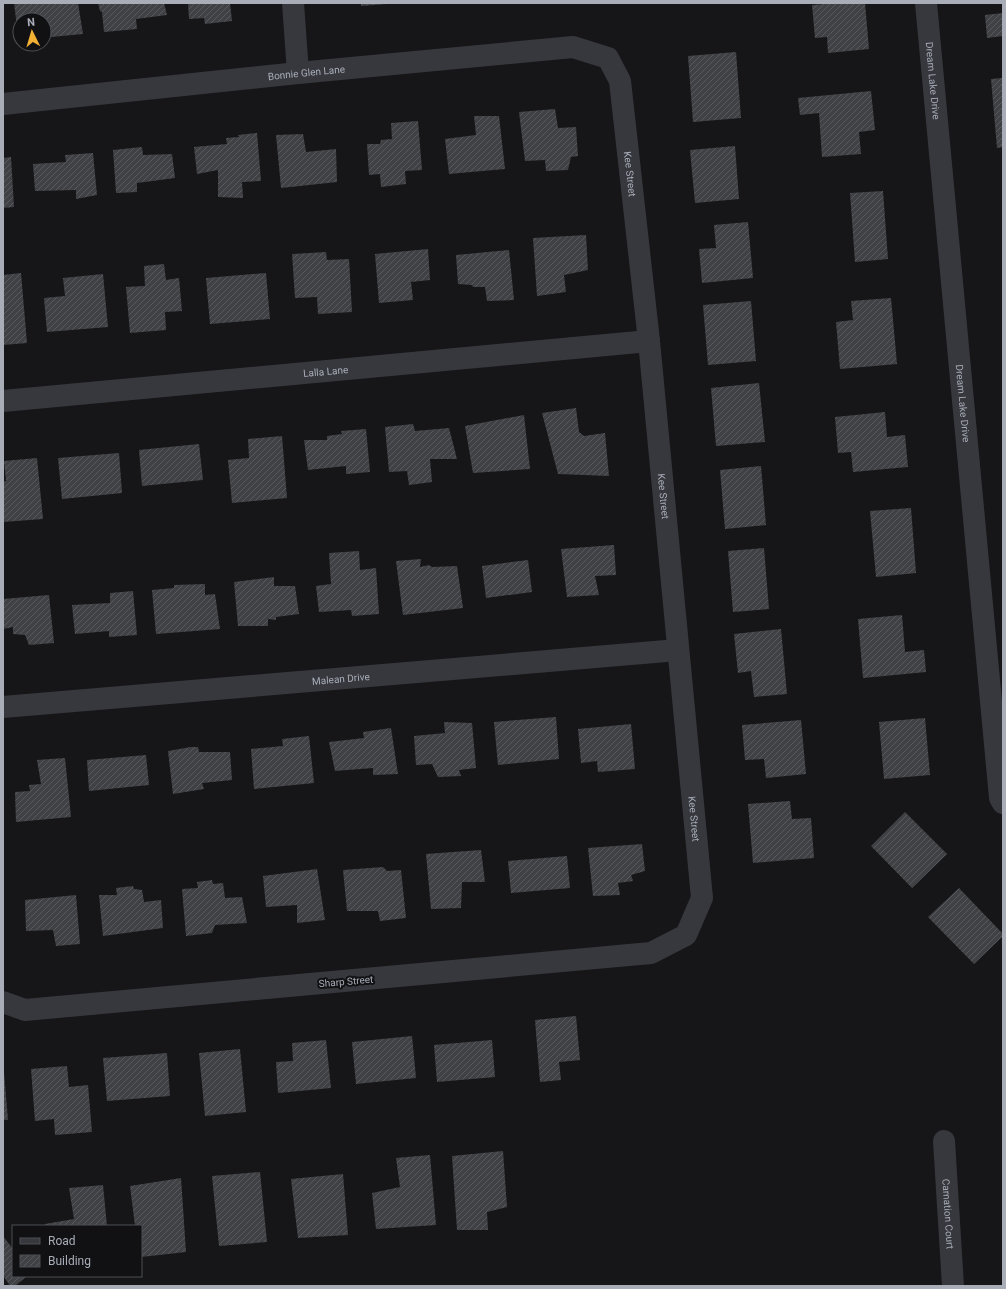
<svg xmlns="http://www.w3.org/2000/svg" width="1006" height="1289" viewBox="0 0 1006 1289" font-family="Roboto,sans-serif">
<style>
.building{fill:url(#building-hatch)}
.lines{fill:none;stroke-linecap:round;stroke-linejoin:round}
.minor{stroke:#37383d;stroke-width:22}
.labels{text-anchor:middle;stroke-width:4;stroke-linejoin:round;paint-order:stroke}
.street-label{font-size:10px;fill:#a8adb8;stroke:#111113}
</style>
<defs>
<pattern id="building-hatch" width="6" height="6" patternUnits="userSpaceOnUse"><rect width="6" height="6" fill="#404145"/><path d="M-1 1l2-2M0 6l6-6M5 7l2-2" fill="none" stroke="#595a5e"/></pattern>
</defs>
<rect width="100%" height="100%" fill="#161618"/>
<path class="building" d="M14,3H78L83,34L51,37L49,31H44V20H20V34L18,35Z
M98,3H164L167,15L136,19L137,29L104,32L102,12L100,11Z
M188,3H230L232,21L205,24L204,18L189,19Z
M361,3H387V4L361,6Z
M824,3H865L869,49L828,53L827,37L815,38L812,5L824,4Z
M1003,13V36L987,38L985,15Z
M736,52L741,118L693,122L688,56Z
M1003,78V147L997,148L991,79Z
M871,91L875,130L859,132L861,154L822,157L819,113L800,115L798,98Z
M555,109L558,128L576,127L578,156L571,157L568,170L546,171L545,160L525,161L519,112Z
M474,116H499L505,169L449,174L445,139L476,135Z
M418,121L422,170L405,171L406,184L381,187L380,174L369,175L367,144H380L381,140L392,139L391,123Z
M257,133L261,181L242,182L243,198L218,197V170L197,174L194,147L227,144L226,138L239,137L238,135Z
M303,134L306,152L336,149L337,182L281,188L276,135Z
M735,146L739,199L695,203L690,150Z
M142,147L143,155L172,154L175,178L137,183V192L116,193L113,150Z
M93,153L97,195L76,199V190L35,191L33,164L66,162L65,155Z
M11,157L14,207L3,208V158Z
M883,191L888,259L855,262L850,193Z
M748,222L753,278L702,283L699,249L716,248L714,225Z
M586,235L588,270L564,275L566,292L537,296L533,238Z
M428,249L430,280L411,282L413,300L379,303L375,254Z
M509,250L514,300L487,301L485,287H473L472,285L458,284L456,255Z
M326,252L327,260L349,259L352,312L318,314L317,297L295,298L292,254Z
M164,264L166,280L179,278L182,311L165,312L166,330L130,333L126,287L145,286L144,266Z
M21,273L27,343L3,345V275Z
M266,273L270,319L210,324L206,278Z
M103,274L108,327L47,332L44,298L65,296L63,278Z
M891,298L897,364L840,369L836,322L853,320L851,301Z
M751,301L756,361L708,365L703,305Z
M759,383L765,442L716,446L711,388Z
M576,408L579,432L584,436L605,433L609,476L558,474L542,413Z
M885,412L887,437L905,435L908,467L853,472L851,452L838,453L835,417Z
M524,415L530,469L473,473L465,426Z
M413,424L415,431L449,428L457,459H430L432,482L409,485L407,471L389,472L385,427Z
M366,429L370,472L346,474V466L308,470L304,440H327V436L342,434L341,431Z
M282,436L287,498L232,503L228,460L249,458L248,439Z
M199,444L203,480L142,486L139,450Z
M119,453L122,493L62,499L58,458Z
M37,458L43,519L3,522V482L6,481L4,461Z
M761,466L766,525L725,529L720,470Z
M911,508L916,573L876,577L870,511Z
M614,545L616,575L595,576L599,595L567,597L561,549Z
M764,548L769,609L733,612L728,551Z
M359,551L360,570L376,568L379,614L352,616L351,610L319,612L316,586L331,584L329,553Z
M421,559L420,567L429,565L432,567L457,566L463,608L403,615L396,561Z
M528,560L532,592L486,598L482,566Z
M274,577V586H295L299,614L276,617V620L268,619V626H238L234,582Z
M205,584V595L215,594L220,629L156,634L152,590L174,588V585Z
M133,591L137,635L109,637V631L75,634L72,605L110,603V593Z
M49,595L54,643L29,645L25,635L13,634V627L3,629V599Z
M902,615L905,652L924,650L926,672L863,678L858,619Z
M781,629L787,694L754,697L751,671L738,673L734,634Z
M556,717L559,759L498,765L494,722Z
M925,718L930,775L884,779L879,722Z
M801,720L806,774L766,778L764,759L745,760L742,725Z
M444,722L472,723L476,768L459,770L461,776L438,777L432,764L416,765L414,736L445,733Z
M631,724L635,769L598,772L597,761L581,763L578,729Z
M391,728L398,774L373,775V768L335,771L329,742L364,738L363,732Z
M309,736L314,783L254,789L251,749L283,746L282,739Z
M191,747H198L199,752H230L232,780L202,783L204,789L173,794L168,751Z
M146,755L149,785L89,791L87,760Z
M65,758L71,817L16,822L15,792L30,791L29,785L41,784L37,760Z
M790,801L792,819L811,818L814,858L753,863L748,804Z
M905,812L947,854L912,888L871,846Z
M642,844L645,871L631,875L633,881L618,883L620,895L593,896L588,848Z
M481,850L485,882H462L461,908L431,909L426,854Z
M567,856L570,888L511,893L508,861Z
M383,867L387,871L401,870L406,918L380,921L378,911H347L343,870Z
M317,869L325,920L297,923V905L266,907L263,876Z
M212,880L213,884L223,883L225,898L242,897L247,923L215,925L212,933L186,936L182,889L198,888L197,882Z
M133,886L134,889L142,890L144,902L161,900L163,928L103,936L99,895H117L116,888Z
M959,888L1003,934V936L974,964L928,917Z
M76,895L80,944L56,946L53,930L26,931L25,900Z
M576,1016L580,1060L559,1062L561,1080L540,1082L535,1020Z
M412,1036L416,1078L356,1084L352,1042Z
M326,1040L331,1088L278,1093L276,1062L293,1061L292,1043Z
M492,1040L495,1077L437,1082L434,1045Z
M240,1049L246,1112L205,1116L199,1053Z
M167,1053L170,1096L107,1101L103,1058Z
M67,1066L69,1087L88,1085L92,1132L55,1135L54,1119L35,1121L31,1069Z
M3,1072H4L8,1120H3Z
M503,1151L507,1207L487,1212L488,1230H457L452,1156Z
M430,1155L436,1225L376,1229L372,1193L400,1187L396,1158Z
M260,1172L267,1242L219,1246L212,1176Z
M343,1174L348,1235L298,1238L291,1179Z
M181,1178L186,1252L141,1257V1226H135L130,1186Z
M103,1185L107,1226H45V1224L74,1219L69,1188Z
M3,1236L13,1249V1276H27L15,1286H10L4,1277L3,1278Z"/>
<g class="lines">
<g class="minor">
<path d="M293,3L298,73"/>
<path id="s1" d="M926,3L1000,798L1003,803"/>
<path id="s2" d="M3,104L298,73L573,47L608,58L620,81L649,341L702,898L686,935L651,953L25,1010L3,1002"/>
<path id="s3" d="M3,401L649,341"/>
<path id="s4" d="M3,707L678,650"/>
<path id="s5" d="M944,1141L953,1286"/>
</g>
</g>
<g class="labels">
<g class="street-label">
<text dy="4" stroke="none"><textPath href="#s2" startOffset="305">Bonnie Glen Lane</textPath></text>
<text dy="4" stroke="none"><textPath href="#s1" startOffset="78">Dream Lake Drive</textPath></text>
<text dy="4" stroke="none"><textPath href="#s2" startOffset="729">Kee Street</textPath></text>
<text dy="4" stroke="none"><textPath href="#s3" startOffset="324">Lalla Lane</textPath></text>
<text dy="4" stroke="none"><textPath href="#s1" startOffset="402">Dream Lake Drive</textPath></text>
<text dy="4" stroke="none"><textPath href="#s2" startOffset="1053">Kee Street</textPath></text>
<text dy="4" stroke="none"><textPath href="#s4" startOffset="339">Malean Drive</textPath></text>
<text dy="4" stroke="none"><textPath href="#s2" startOffset="1377">Kee Street</textPath></text>
<text transform="translate(346 981) rotate(-5)" y="4">Sharp Street</text>
<text dy="4" stroke="none"><textPath href="#s5" startOffset="73">Carnation Court</textPath></text>
</g>
</g>
<rect width="1006" height="1289" fill="none" stroke="#a8adb8" stroke-width="8"/>
<rect x="12" y="1225" width="130" height="52" fill="#111113" stroke="#4d4f55"/>
<rect x="20" y="1238" width="20" height="6" fill="#37383d" stroke="#4d4f55"/>
<text x="48" y="1245" font-size="12" fill="#a8adb8">Road</text>
<rect x="20" y="1255" width="20" height="12" fill="url(#building-hatch)" stroke="#4d4f55"/>
<text x="48" y="1265" font-size="12" fill="#a8adb8">Building</text>
<g transform="translate(32 32) rotate(355)"><circle r="19" fill="#111113" stroke="#4d4f55"/>
<path d="M0-3L7 15L0 10L-7 15Z" fill="#f2b134"/>
<text y="-6" font-size="11" font-weight="bold" text-anchor="middle" fill="#a8adb8">N</text>
</g>
</svg>
